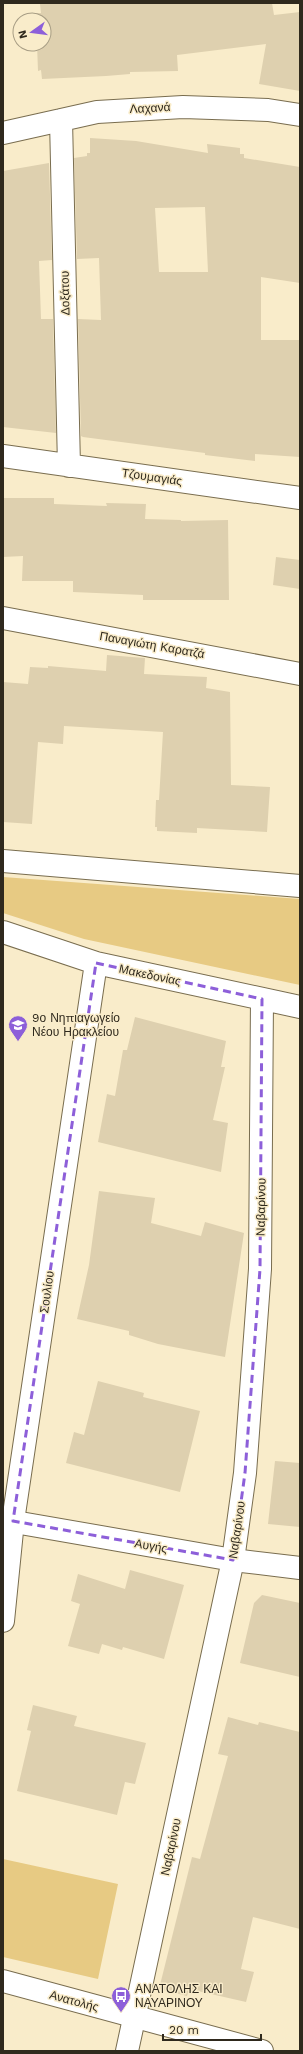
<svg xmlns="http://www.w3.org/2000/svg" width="303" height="2054" viewBox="0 0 303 2054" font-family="'Work Sans',sans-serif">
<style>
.green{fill:#e7ca83}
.building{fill:#ded0af;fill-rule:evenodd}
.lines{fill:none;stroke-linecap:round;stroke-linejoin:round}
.street-casing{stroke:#796d4f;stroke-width:24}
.secondary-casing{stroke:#796d4f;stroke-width:24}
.street{stroke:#fff;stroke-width:22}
.secondary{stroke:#fff;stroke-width:22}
.marked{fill:none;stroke:#8d5fd9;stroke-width:3;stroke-dasharray:8 5;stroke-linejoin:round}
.labels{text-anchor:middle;stroke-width:3;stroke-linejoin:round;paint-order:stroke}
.street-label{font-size:12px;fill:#2f291d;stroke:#f9ecca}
.poi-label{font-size:12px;fill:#2f291d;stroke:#f9ecca;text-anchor:start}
</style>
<rect width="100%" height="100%" fill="#f9ecca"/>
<path class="green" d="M3,877L300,899V985L84,939L3,913Z
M3,1859L118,1884L98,1979L3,1957Z"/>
<path class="building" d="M58,3H272L274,15L300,12V91L259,84L266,44L177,55L178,71L130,72V74L106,76L42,79L41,70L38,71L37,44H44V20H36V13H41L40,4Z
M90,138L136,141L208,153L207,144L240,148V154H244V158L300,167V283L261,277V340H300V457L255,454V461L205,455V453L83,437L81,436L78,319L101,320L99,258L77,259L74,158L87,156V153H90ZM205,207L208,272H159L155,208Z
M49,163L52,260L39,261L41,319H53L56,433L3,427V171Z
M3,498H54V504L107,506L106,503L146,504L145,519L181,520V521L228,520L229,600H143V595L73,592V581H22L23,556L3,557Z
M276,557L300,560V589L273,585Z
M107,655L145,658L144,674L207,677L206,688L230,692L231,785L270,787L267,832L197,828V833L157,831V827H155L156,800H159L163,732L64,726L63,744L38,742L32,824L3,822V682L28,684L30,667L48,668V666L106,671Z
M135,1017L226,1041L221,1067H225L213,1120L228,1123L221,1172L98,1142L107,1094L115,1096L123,1050H127Z
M99,1191L155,1198L151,1223L201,1236L205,1222L244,1233L225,1357L158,1344L129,1335V1331L77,1319L89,1265Z
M98,1381L144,1393L143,1397L200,1411L180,1492L66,1463L74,1432L84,1435Z
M275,1461L300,1463V1527L268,1524Z
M130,1570L184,1585L164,1659L123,1647L122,1650L102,1644L99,1654L68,1646L80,1604L71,1601L78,1574L125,1589Z
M262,1595L300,1603V1677L240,1663L254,1603Z
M33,1705L77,1716L74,1726L146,1743L135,1784L125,1782L117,1815L17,1791L31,1731L27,1730Z
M228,1717L258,1725L259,1722L300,1732V1929L253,1917L241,1969L254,1972L246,2002L189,1989L187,1996L159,1989L192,1857L200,1859L228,1756L218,1754Z"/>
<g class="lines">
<defs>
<path id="street" d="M61,120L69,466
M3,133L97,112L183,107L268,110L300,115
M3,456L300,498
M3,618L300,674
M3,861L300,886
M3,932L96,963L300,1007
M3,1621L13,1521L96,963
M127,2051L233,1560L245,1473L260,1269L262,999"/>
<path id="secondary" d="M3,1520L233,1560L300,1568
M3,1981L262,2051"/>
</defs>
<use href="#street" class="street-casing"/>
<use href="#secondary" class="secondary-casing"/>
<use href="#street" class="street"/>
<use href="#secondary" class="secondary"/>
</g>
<path class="marked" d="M96,963L262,999L260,1269L245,1473L233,1560L13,1521Z"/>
<defs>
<symbol id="school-pin" viewBox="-11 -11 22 30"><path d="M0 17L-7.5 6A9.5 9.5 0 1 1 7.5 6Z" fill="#8d5fd9" stroke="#f9ecca"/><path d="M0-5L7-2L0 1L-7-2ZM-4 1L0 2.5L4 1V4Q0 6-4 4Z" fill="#fff"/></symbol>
<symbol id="bus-pin" viewBox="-11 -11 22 30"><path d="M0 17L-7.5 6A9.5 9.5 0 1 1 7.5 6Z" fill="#8d5fd9" stroke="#f9ecca"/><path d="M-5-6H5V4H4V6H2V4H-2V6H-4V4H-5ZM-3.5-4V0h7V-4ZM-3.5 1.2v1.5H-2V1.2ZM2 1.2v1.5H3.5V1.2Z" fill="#fff"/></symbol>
</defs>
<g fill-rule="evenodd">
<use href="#school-pin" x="7" y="1014" width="22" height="30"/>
<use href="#bus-pin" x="110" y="1985" width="22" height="30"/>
</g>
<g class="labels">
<g class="street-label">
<text transform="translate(150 108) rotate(-3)" y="4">Λαχανά</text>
<text transform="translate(65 293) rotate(-91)" y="4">Δοξάτου</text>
<text transform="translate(152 477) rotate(8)" y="4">Τζουμαγιάς</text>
<text transform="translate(152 645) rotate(10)" y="4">Παναγιώτη Καρατζά</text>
<text transform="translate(150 975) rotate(12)" y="4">Μακεδονίας</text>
<text transform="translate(261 1207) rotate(-89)" y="4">Ναβαρίνου</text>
<text transform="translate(47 1292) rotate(-82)" y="4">Σουλίου</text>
<text transform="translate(237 1530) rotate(-82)" y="4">Ναβαρίνου</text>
<text transform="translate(151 1546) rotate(10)" y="4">Αυγής</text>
<text transform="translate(171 1847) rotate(-78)" y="4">Ναβαρίνου</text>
<text transform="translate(74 2001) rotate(15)" y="4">Ανατολής</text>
</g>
<g class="poi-label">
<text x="32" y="1022">9ο Νηπιαγωγείο<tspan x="32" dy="14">Νέου Ηρακλείου</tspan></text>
<text x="135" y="1993">ΑΝΑΤΟΛΗΣ ΚΑΙ<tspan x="135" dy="14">ΝΑΥΑΡΙΝΟΥ</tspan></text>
</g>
</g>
<rect width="303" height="2054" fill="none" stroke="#2f291d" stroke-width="8"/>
<g transform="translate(32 32) rotate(256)"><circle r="19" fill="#f9ecca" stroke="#a89e85"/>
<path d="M0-3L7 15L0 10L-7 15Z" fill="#8d5fd9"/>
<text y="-6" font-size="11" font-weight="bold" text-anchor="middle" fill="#2f291d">N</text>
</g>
<path d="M163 2034v6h98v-6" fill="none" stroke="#2f291d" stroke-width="2"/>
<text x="169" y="2034" font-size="12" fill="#2f291d" stroke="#f9ecca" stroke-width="3" paint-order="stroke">20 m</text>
</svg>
